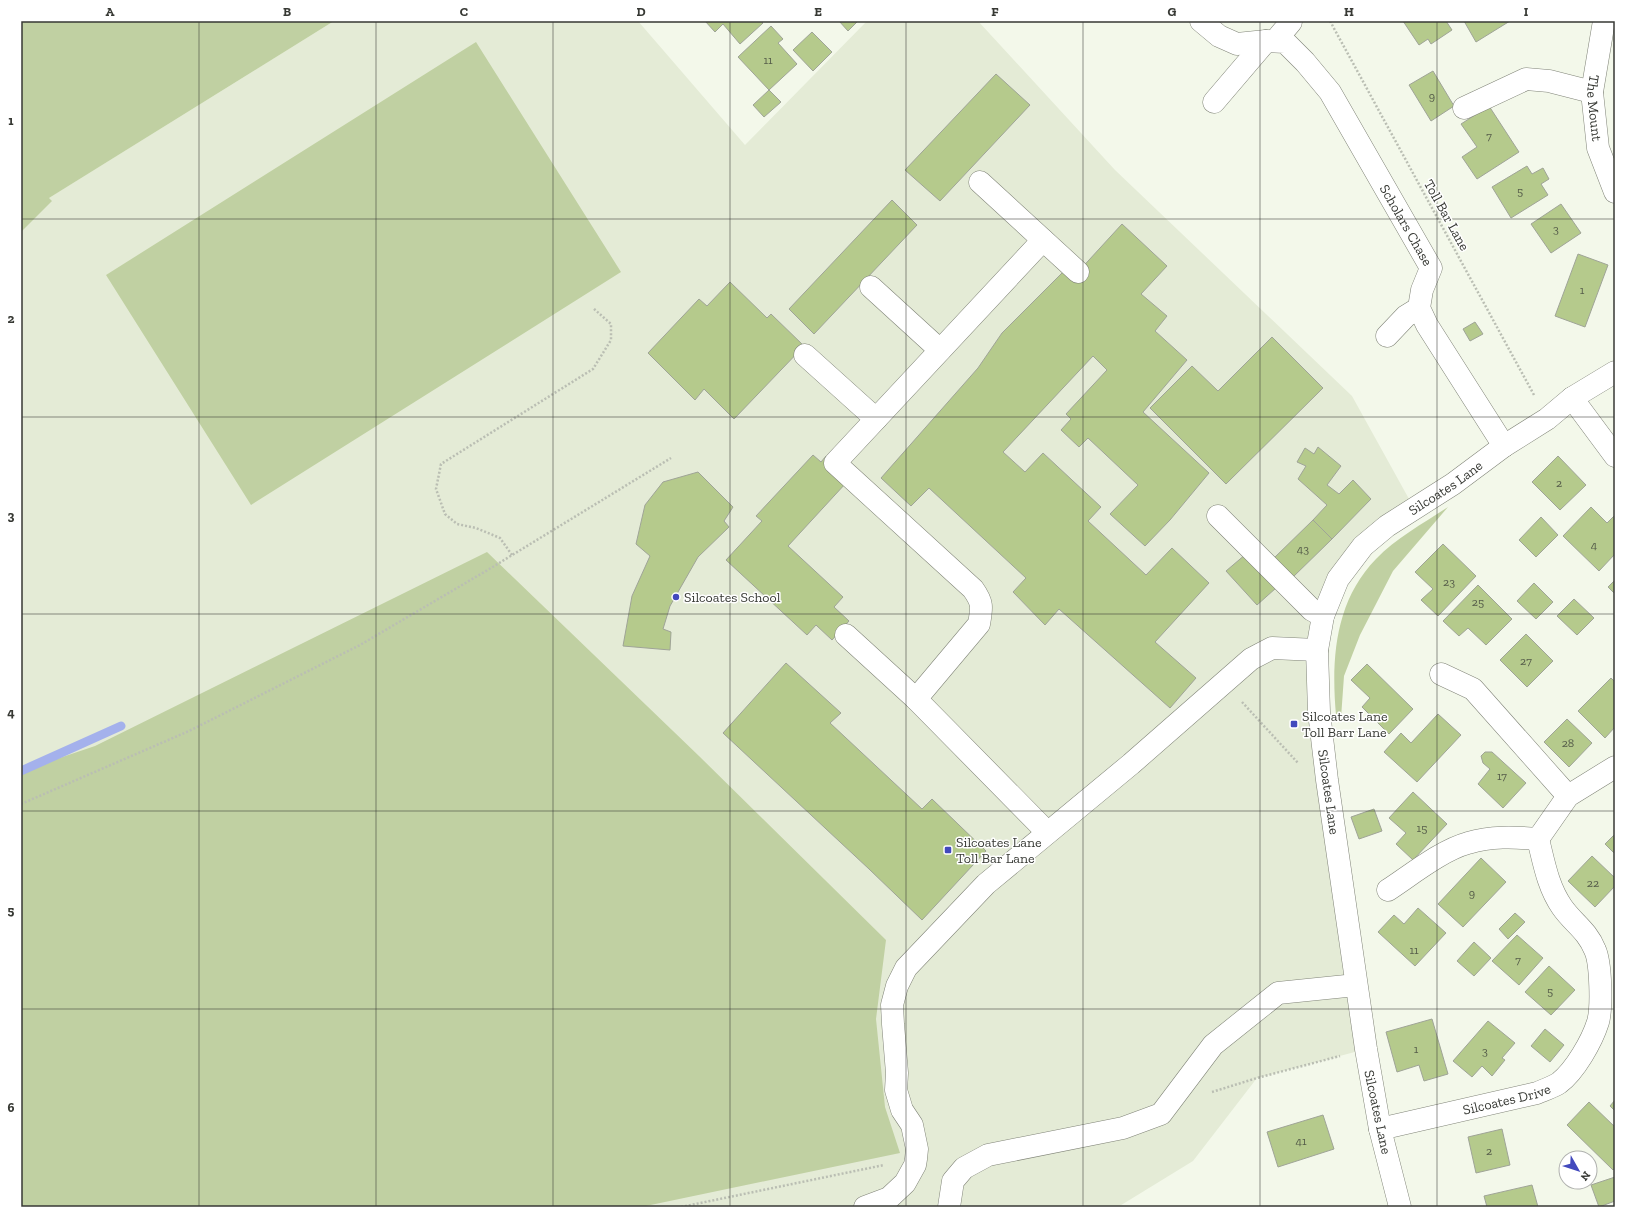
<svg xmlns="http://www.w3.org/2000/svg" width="1636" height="1228" viewBox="0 0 1636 1228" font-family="'Zilla Slab',serif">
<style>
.built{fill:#e4ebd6}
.green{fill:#c0d0a2}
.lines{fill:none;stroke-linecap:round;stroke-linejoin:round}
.stream{stroke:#a4b1ec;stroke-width:9}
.building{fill:#b5ca8c;stroke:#9fa497}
.minor-casing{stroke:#808478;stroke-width:23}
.path{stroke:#babeb3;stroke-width:2.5;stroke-dasharray:2 2;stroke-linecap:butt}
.minor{stroke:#fff;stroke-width:22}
.grid{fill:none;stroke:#373934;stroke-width:1;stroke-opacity:0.55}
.poi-dot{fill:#4249bd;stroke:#fff;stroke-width:1.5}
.labels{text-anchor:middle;stroke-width:3;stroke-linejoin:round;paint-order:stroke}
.number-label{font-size:12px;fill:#565d4a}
.street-label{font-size:14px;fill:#373934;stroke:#fff}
.poi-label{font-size:14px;fill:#373934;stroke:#fff;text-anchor:start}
.neatline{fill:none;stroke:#373934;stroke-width:1.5}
.grid-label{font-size:13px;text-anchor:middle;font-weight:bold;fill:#373934}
</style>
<rect width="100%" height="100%" fill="#f3f8ea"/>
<path class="built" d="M334,21H638L745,145L867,21H978L1115,170L1352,396L1414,508L1363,546L1317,650L1366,1049L1257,1078L1193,1161L1118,1207H21V218L47,199Z"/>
<path class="green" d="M21,21H334L49,198L52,201L21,232Z
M476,42L621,272L251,505L106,275Z
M1448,507L1393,571L1360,635L1344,676L1341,718L1336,715C1331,659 1335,601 1376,559C1396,538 1424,523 1448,507Z
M487,552L699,756L886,940L876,1019L885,1107L900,1153L641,1207H21V771L95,746Z"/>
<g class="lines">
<path class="stream" d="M21,771L121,726"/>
</g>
<path class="building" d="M705,21H761L763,23L740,44L723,24L715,32Z
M839,21H858L848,31Z
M1403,21H1446L1452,30L1431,44L1428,39L1419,45Z
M1464,21H1510L1476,42Z
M771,26L783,39L778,43L797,64L769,90L738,57Z
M812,32L832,52L813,71L793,50Z
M1433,71L1454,106L1431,121L1409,85Z
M996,74L1030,105L940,201L905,170Z
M769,90L781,102L764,117L753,105Z
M1489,106L1519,152L1477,179L1462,157L1477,147L1461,124Z
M1527,166L1532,174L1543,168L1549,179L1541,184L1548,195L1511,218L1492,187Z
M892,200L917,225L814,334L789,309Z
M1561,204L1581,233L1551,253L1531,224Z
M1122,224L1167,266L1141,294L1167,316L1155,331L1187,360L1143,412L1209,473L1170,520L1145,546L1110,514L1138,485L1088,438L1079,447L1061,430L1071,419L1066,414L1107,370L1093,356L1003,452L1025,472L1043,453L1101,507L1088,521L1146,575L1172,548L1209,583L1155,642L1196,678L1170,708L1059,609L1045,625L1013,592L1026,578L929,488L911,506L881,478L978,368L1002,333L1065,270L1078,272Z
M1578,254L1608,265L1585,327L1555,316Z
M730,282L767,318L771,314L804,346L734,419L704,389L695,400L648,353L699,299L707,306Z
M1475,322L1483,334L1470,341L1463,329Z
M1272,337L1323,388L1226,484L1150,408L1192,366L1218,391Z
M1318,447L1341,466L1327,485L1339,494L1353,480L1371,499L1332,539L1313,520L1327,505L1298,479L1306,466L1297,462L1305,448L1314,454Z
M813,455L821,462L826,456L842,471L846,483L788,546L843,597L834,607L849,621L832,640L816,625L807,635L726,560L762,521L756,516Z
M1558,456L1586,485L1560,510L1532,482Z
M698,472L733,507L724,521L729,527L698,557L670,606L663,629L671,632L670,650L623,646L632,596L650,556L636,544L645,505L663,482Z
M1591,507L1607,523L1615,515V554L1599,571L1563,536Z
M1541,517L1558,535L1536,557L1519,540Z
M1313,520L1332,539L1292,578L1273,559Z
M1443,544L1476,576L1438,616L1421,600L1433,589L1415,572Z
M1246,554L1276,588L1257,605L1226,571Z
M1615,580V594L1608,587Z
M1534,583L1553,602L1536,619L1517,601Z
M1478,585L1512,619L1486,645L1468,628L1459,636L1443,621Z
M1574,599L1594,618L1577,635L1557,616Z
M1526,634L1553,661L1527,687L1500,660Z
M786,663L841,713L830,723L922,809L932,799L986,851L922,920L869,869L723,733Z
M1367,664L1413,709L1389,734L1362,707L1370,698L1351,680Z
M1611,678L1615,682V727L1605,738L1578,711Z
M1438,714L1461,735L1417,782L1384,752L1401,733L1411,743Z
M1567,719L1592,743L1569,767L1544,742Z
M1485,752H1492L1526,783L1503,808L1478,784L1490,769L1483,763L1481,756Z
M1413,792L1447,824L1413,860L1396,844L1406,833L1389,818Z
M1374,809L1382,831L1359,839L1351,817Z
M1615,834V854L1605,844Z
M1592,856L1615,878V886L1595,907L1568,881Z
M1481,858L1506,882L1463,927L1438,904Z
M1418,908L1446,933L1415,966L1378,932L1394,915L1404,924Z
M1515,913L1525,922L1508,939L1499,929Z
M1517,935L1543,958L1519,985L1492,961Z
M1474,942L1491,958L1474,976L1457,961Z
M1549,966L1575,990L1551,1015L1525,992Z
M1432,1019L1448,1074L1424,1081L1419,1065L1397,1072L1386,1032Z
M1488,1021L1515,1043L1502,1058L1505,1060L1492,1076L1482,1066L1472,1077L1453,1061Z
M1545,1029L1564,1045L1550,1062L1531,1046Z
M1615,1100V1111L1610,1106Z
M1589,1102L1615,1127V1168L1613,1170L1567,1125Z
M1323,1115L1334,1149L1278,1167L1267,1132Z
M1502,1129L1510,1165L1476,1173L1468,1137Z
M1615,1177V1201L1599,1207L1591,1185Z
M1532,1185L1538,1207H1487L1484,1196Z"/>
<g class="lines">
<defs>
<g id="minor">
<path id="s1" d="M1201,21L1219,36L1237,44L1266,41L1285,42L1305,62L1330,92L1431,268L1422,290L1419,308L1427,325L1504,446"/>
<path id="s2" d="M1604,21L1592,92L1598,148L1615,192"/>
<path d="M1275,41L1291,22"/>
<path d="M1214,102L1266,41"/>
<path d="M1464,108L1526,79L1549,81L1592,92"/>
<path d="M980,182L1078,272"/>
<path d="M871,287L940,350"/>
<path d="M1387,336L1406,316L1419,308"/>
<path d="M805,355L876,419"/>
<path d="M1572,398L1615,456"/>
<path d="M1218,516L1312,610L1323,616"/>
<path d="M846,635L916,699L1047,832"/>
<path d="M1441,674L1473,689L1568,796"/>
<path d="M916,699L979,624C982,607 983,603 973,589L835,463L1043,240"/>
<path d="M1388,890C1411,875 1442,850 1468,843C1491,836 1514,837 1538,839L1568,796L1615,767"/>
<path id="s3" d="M1380,1129L1537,1093C1544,1090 1553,1087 1559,1083C1575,1071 1592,1041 1598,1022C1602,1008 1601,963 1595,950C1587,930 1573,923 1562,907C1548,887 1544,863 1538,839"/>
<path d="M865,1207L889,1198L905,1183L915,1165L916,1159L917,1149L912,1125L902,1110L896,1090L897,1073L893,1024L892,1005L897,986L906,968L986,884L1131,764L1251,659L1272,648L1317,650"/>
<path d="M949,1207L953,1181L964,1168L988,1155L1123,1128L1161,1114L1213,1045L1278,993L1356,985"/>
<path id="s4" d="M1400,1207L1380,1129L1366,1049L1327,780L1319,712L1317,650L1323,616L1338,579L1363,546L1387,526L1453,484L1504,446L1547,419L1572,398L1615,372"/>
</g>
</defs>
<use href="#minor" class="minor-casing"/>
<path class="path" d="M1330,21L1534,395
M512,555L500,538L476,528L457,524L445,514L436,489L441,464L593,369L611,340V324L593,308
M1242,702L1298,763
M21,804L189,731L360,645L491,568L671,458
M1212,1092L1257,1078L1340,1056
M681,1207L884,1165"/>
<use href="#minor" class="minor"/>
</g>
<path class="grid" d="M199,21V1207M376,21V1207M553,21V1207M730,21V1207M906,21V1207M1083,21V1207M1260,21V1207M1437,21V1207M21,219H1615M21,417H1615M21,614H1615M21,811H1615M21,1009H1615"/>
<g class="poi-dot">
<circle cx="676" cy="597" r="4"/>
<rect x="1290" y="720" width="8" height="8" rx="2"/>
<rect x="944" y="846" width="8" height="8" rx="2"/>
</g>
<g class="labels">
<g class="number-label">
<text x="768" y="64">11</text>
<text x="1432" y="100">9</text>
<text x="1489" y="140">7</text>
<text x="1520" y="195">5</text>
<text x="1556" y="233">3</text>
<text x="1582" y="294">1</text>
<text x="1559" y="487">2</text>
<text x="1594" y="549">4</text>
<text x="1303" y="553">43</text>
<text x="1449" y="586">23</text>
<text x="1478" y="606">25</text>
<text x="1526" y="665">27</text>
<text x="1568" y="747">28</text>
<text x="1502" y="780">17</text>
<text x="1422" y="832">15</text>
<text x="1593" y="887">22</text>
<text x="1472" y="897">9</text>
<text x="1414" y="954">11</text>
<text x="1518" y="964">7</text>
<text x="1550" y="995">5</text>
<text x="1416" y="1053">1</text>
<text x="1485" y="1055">3</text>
<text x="1301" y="1145">41</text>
<text x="1489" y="1155">2</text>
</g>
<g class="street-label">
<text dy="5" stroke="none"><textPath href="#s2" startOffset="88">The Mount</textPath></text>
<text transform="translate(1447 215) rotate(61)" y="5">Toll Bar Lane</text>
<text dy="5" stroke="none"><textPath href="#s1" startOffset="312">Scholars Chase</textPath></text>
<text dy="5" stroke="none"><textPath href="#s4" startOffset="781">Silcoates Lane</textPath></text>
<text transform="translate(1329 792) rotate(82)" y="5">Silcoates Lane</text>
<text dy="5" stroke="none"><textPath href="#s3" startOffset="130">Silcoates Drive</textPath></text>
<text transform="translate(1378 1112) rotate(78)" y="5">Silcoates Lane</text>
</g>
<g class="poi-label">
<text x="684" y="602">Silcoates School</text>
<text x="1302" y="721">Silcoates Lane<tspan x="1302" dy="16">Toll Barr Lane</tspan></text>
<text x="956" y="847">Silcoates Lane<tspan x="956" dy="16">Toll Bar Lane</tspan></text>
</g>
</g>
<rect width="1636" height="1228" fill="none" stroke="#ffffff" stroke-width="44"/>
<g transform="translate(1578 1170) rotate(129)"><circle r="19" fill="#ffffff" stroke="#afb0ae"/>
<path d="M0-3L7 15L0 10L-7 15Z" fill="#4249bd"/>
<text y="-6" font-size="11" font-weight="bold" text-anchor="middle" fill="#373934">N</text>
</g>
<rect x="22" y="22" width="1592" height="1184" class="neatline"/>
<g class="grid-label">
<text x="110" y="16">A</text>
<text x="287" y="16">B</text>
<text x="464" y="16">C</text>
<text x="641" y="16">D</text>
<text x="818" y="16">E</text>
<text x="995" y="16">F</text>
<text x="1172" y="16">G</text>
<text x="1349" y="16">H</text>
<text x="1526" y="16">I</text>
<text x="11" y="125">1</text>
<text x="11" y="323">2</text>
<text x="11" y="520">3</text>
<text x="11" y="717">4</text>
<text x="11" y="915">5</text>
<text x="11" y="1112">6</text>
</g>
</svg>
